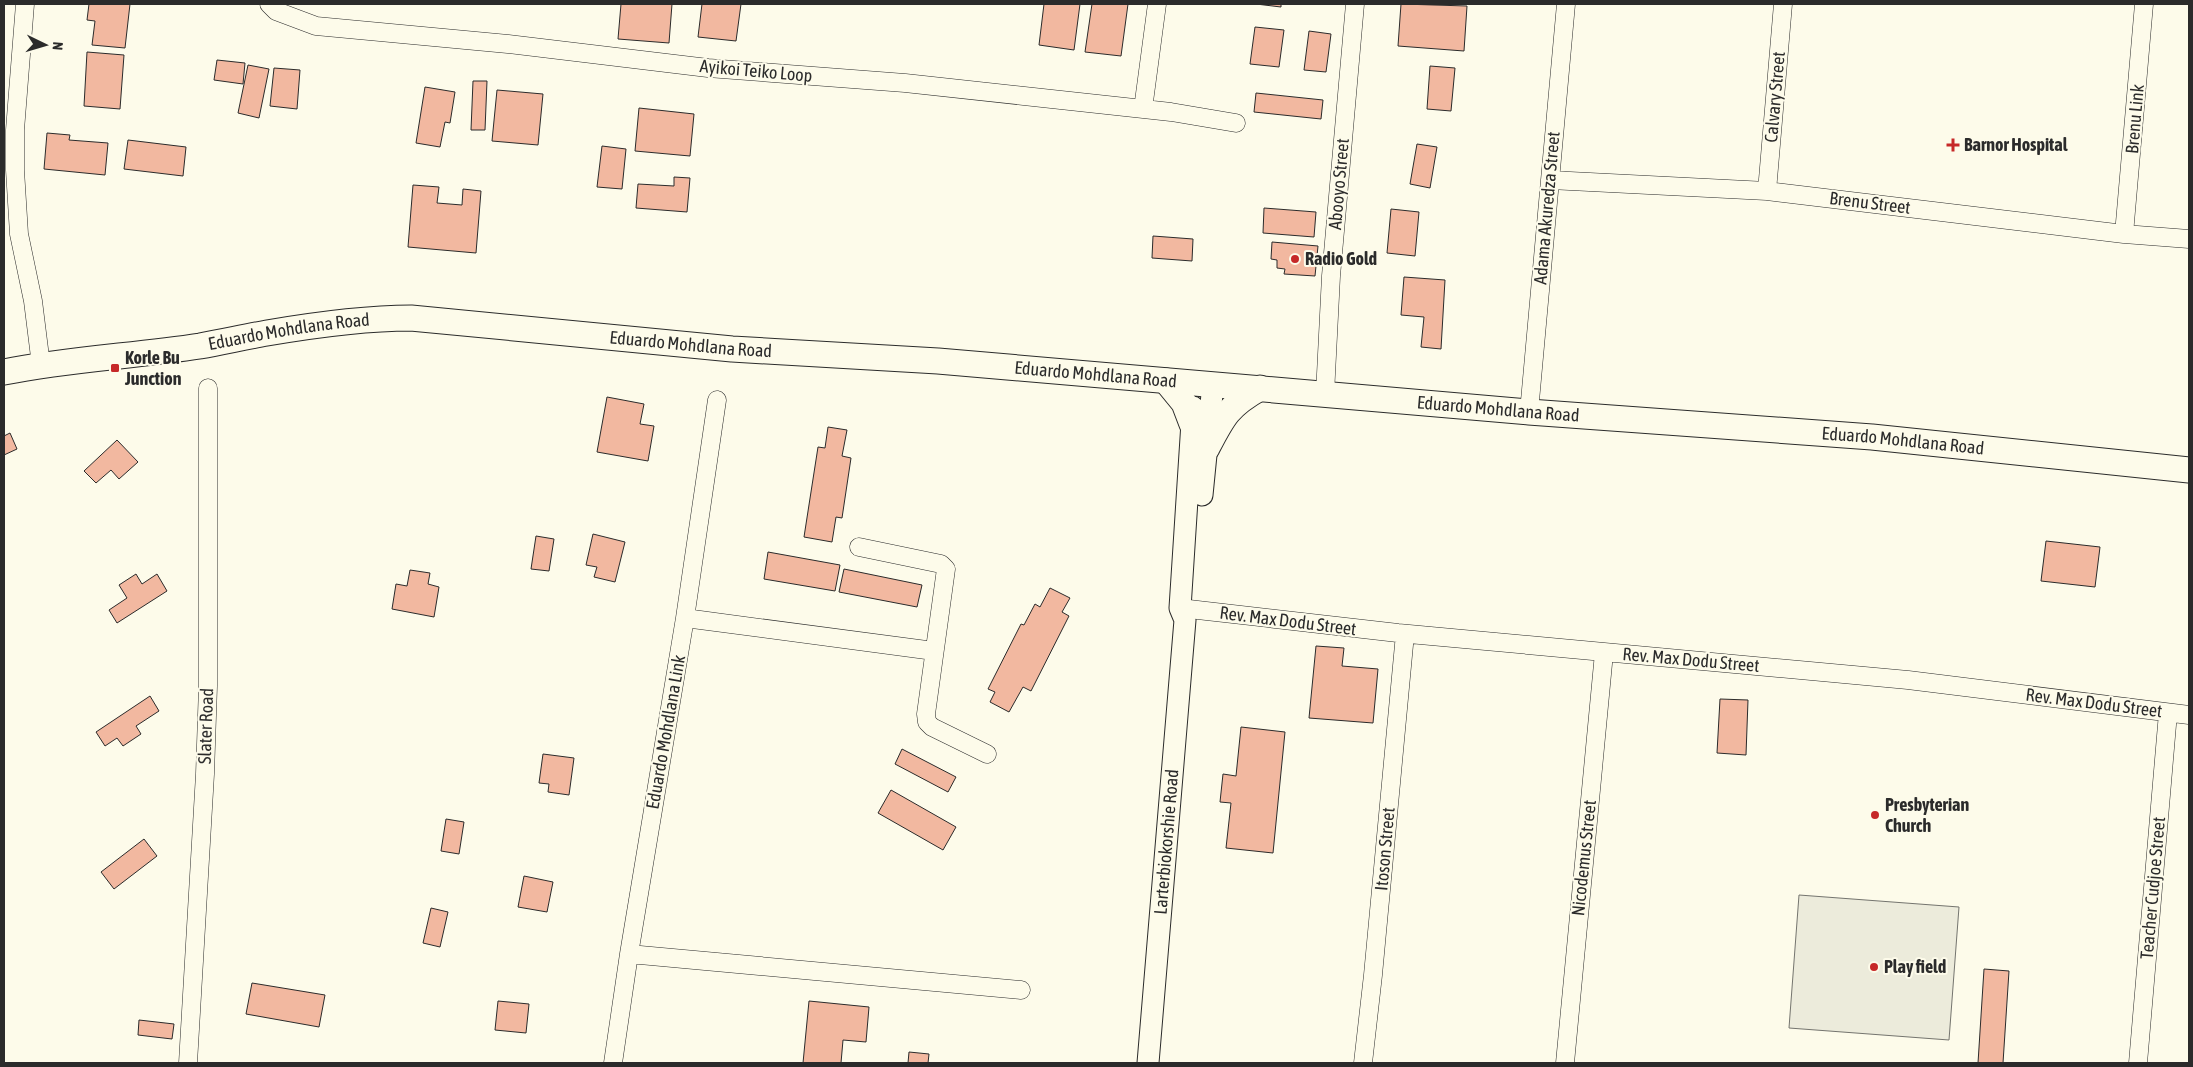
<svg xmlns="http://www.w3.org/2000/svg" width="2193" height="1067" viewBox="0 0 2193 1067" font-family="'Asap Condensed',sans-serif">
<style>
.green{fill:#ecebdb;stroke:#74746e}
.building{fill:#f2b8a0;stroke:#2b2b2b}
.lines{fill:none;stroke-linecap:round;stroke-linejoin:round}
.minor-casing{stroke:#2b2b2b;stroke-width:19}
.tertiary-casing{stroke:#2b2b2b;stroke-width:23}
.secondary-casing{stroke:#2b2b2b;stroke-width:27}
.minor{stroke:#fdfbea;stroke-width:18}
.tertiary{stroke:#fdfbea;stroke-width:21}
.secondary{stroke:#fdfbea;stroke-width:25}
.poi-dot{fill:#c62828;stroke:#fdfbea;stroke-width:2}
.labels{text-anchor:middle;stroke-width:4;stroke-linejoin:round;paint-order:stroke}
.street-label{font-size:18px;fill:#2b2b2b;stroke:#fdfbea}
.poi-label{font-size:18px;font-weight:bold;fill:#2b2b2b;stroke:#fdfbea;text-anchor:start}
</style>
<rect width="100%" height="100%" fill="#fdfbea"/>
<path class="green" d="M1799,895L1959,907L1949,1040L1789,1028Z"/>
<path class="building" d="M89,4H130L125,48L92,45L95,21L87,20Z
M621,4H672L669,43L618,39Z
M702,4H741L736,41L698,37Z
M1044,4H1080L1074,50L1039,45Z
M1092,4H1128L1121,56L1085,52Z
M1256,4H1281V7Z
M1401,4L1467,6L1464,51L1398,46Z
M1255,27L1284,30L1279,67L1250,64Z
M1309,31L1331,34L1326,72L1304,70Z
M87,52L124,55L120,109L84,106Z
M217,60L245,63L243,84L214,80Z
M248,65L269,69L259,118L238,113Z
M1430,66L1455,68L1451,111L1427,109Z
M274,68L300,70L297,109L270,106Z
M473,81H487L485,130H471Z
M425,87L455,92L450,123L445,122L440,147L416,143Z
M497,90L543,94L538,145L492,141Z
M1256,93L1323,100L1321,119L1254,112Z
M639,108L694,114L690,156L635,151Z
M47,133L70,135L69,140L108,143L105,175L44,169Z
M128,140L186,147L183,176L124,169Z
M1417,144L1437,147L1430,188L1410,184Z
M602,146L626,149L622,189L597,187Z
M674,177L690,178L687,212L636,208L638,184L674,186Z
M413,185L439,187L437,203L462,205L463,189L481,191L476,253L408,247Z
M1264,208L1316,212L1314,237L1263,233Z
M1391,209L1419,212L1415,256L1387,253Z
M1153,236L1193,239L1192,261L1152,258Z
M1272,242L1318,246L1315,276L1284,274L1285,269L1277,268V260L1271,259Z
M1404,277L1445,280L1441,349L1421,347L1424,317L1401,315Z
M607,397L644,404L640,424L654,426L648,461L597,452Z
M828,427L847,430L842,456L851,458L842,518L836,517L832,542L804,537L818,447L825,448Z
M10,433L17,449L4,455V436Z
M117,440L138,462L119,479L111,470L96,483L84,471Z
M593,534L625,542L615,582L594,577L597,567L586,565Z
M536,536L554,539L549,571L531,569Z
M2046,541L2100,547L2095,587L2041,581Z
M768,552L840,565L835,591L764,579Z
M844,569L922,585L917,607L839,592Z
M410,570L430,573L428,584L439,587L434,617L392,609L396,584L407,586Z
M136,574L142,584L157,574L167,591L117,623L109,610L127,598L119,585Z
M1050,588L1070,598L1062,612L1069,616L1031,691L1023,687L1009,712L990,702L995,692L988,689L1021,624L1024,625L1035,604L1040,607Z
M1316,646L1344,648L1342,666L1378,669L1373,723L1309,718Z
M150,696L159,711L136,726L141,734L123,746L117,738L105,746L96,732Z
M1720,699L1748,700L1746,755L1717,753Z
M1241,727L1285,732L1273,853L1226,848L1231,803L1220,802L1223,774L1236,776Z
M902,749L956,777L948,792L895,764Z
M543,754L574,758L569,795L548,792L549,784L539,783Z
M891,790L956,827L943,850L878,813Z
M446,819L464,822L459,854L441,851Z
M144,839L157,856L114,889L101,872Z
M524,876L553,882L547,912L518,907Z
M431,908L448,912L440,947L423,943Z
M1984,969L2009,971L2003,1063H1978Z
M252,983L325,995L319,1027L246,1014Z
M498,1001L529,1004L526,1033L495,1030Z
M809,1001L869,1007L866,1042L843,1040L841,1063H803Z
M139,1020L174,1024L172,1039L138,1035Z
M909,1052L929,1054L928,1063H908Z"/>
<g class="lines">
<defs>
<path id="minor" d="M25,4L15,130V170L19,234L33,301L41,365
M269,4L276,11L316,26L508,44L708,68L905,83L1171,112L1236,123
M1143,109L1157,4
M1550,180L1767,191L2124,234L2189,239
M1767,191L1783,4
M2124,234L2144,4
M1325,394L1331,276L1355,4
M1529,412L1566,4
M859,547L941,564L946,569L926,714L927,722L932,727L987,754
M1180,608L1398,633L1908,680L2189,715
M685,618L934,651
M629,954L1021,990
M188,1063L205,774L208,686V388
M613,1063L629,954L685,618L717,400
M1363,1063L1373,975L1405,634
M1565,1063L1604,653
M2138,1063L2168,713"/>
<g id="tertiary">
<path d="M1202,495L1213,384"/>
<path id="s1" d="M1148,1063L1185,620L1180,608L1193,407"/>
</g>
<g id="secondary">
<path id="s2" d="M4,372C69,359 135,356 200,346C222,342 245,337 267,333C314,325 363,318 411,318L732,349L938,361L1529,412L1872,437L2189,470"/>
<path d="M1166,381L1184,403L1192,424"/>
<path d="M1207,448C1223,417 1228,406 1260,388"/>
</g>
</defs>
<use href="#minor" class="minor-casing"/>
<use href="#tertiary" class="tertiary-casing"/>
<use href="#secondary" class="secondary-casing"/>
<use href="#minor" class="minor"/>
<use href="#tertiary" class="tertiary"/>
<use href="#secondary" class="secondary"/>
</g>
<g class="poi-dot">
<path d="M1950.5 137.5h5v5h5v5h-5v5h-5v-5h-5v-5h5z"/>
<circle cx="1295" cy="259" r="5"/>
<rect x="110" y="363" width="10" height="10" rx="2.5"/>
<circle cx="1875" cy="815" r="5"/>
<circle cx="1874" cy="967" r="5"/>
</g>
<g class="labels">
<g class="street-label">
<text transform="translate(756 71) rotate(5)" y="6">Ayikoi Teiko Loop</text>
<text transform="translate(1775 97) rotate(-85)" y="6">Calvary Street</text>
<text transform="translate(2135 119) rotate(-85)" y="6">Brenu Link</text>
<text transform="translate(1339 184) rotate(-85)" y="6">Abooyo Street</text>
<text transform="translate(1870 203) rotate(7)" y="6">Brenu Street</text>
<text transform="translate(1547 208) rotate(-85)" y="6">Adama Akuredza Street</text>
<text dy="6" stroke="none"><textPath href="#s2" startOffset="288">Eduardo Mohdlana Road</textPath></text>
<text dy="6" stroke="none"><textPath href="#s2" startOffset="692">Eduardo Mohdlana Road</textPath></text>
<text dy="6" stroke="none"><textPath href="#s2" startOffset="1098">Eduardo Mohdlana Road</textPath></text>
<text dy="6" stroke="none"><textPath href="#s2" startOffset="1502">Eduardo Mohdlana Road</textPath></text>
<text dy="6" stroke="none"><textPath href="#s2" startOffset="1908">Eduardo Mohdlana Road</textPath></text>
<text transform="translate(1288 621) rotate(7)" y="6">Rev. Max Dodu Street</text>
<text transform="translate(1691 660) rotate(5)" y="6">Rev. Max Dodu Street</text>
<text transform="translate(2094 703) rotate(7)" y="6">Rev. Max Dodu Street</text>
<text transform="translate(206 726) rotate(-88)" y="6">Slater Road</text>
<text transform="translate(666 732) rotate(-80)" y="6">Eduardo Mohdlana Link</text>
<text dy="6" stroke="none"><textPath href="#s1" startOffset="222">Larterbiokorshie Road</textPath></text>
<text transform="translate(1385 849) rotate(-85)" y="6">Itoson Street</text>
<text transform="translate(1584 858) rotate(-84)" y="6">Nicodemus Street</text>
<text transform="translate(2153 888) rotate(-85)" y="6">Teacher Cudjoe Street</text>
</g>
<g class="poi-label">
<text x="1964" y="151">Barnor Hospital</text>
<text x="1305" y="265">Radio Gold</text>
<text x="125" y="364">Korle Bu<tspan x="125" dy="21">Junction</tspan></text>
<text x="1885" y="811">Presbyterian<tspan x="1885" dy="21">Church</tspan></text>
<text x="1884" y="973">Play field</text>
</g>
</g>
<rect width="2193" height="1067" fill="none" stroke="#2b2b2b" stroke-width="10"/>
<g transform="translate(45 45) rotate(95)" stroke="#fdfbea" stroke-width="4" paint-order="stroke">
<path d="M0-4L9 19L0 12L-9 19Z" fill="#2b2b2b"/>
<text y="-8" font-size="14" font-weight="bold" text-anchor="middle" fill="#2b2b2b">N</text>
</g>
</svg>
